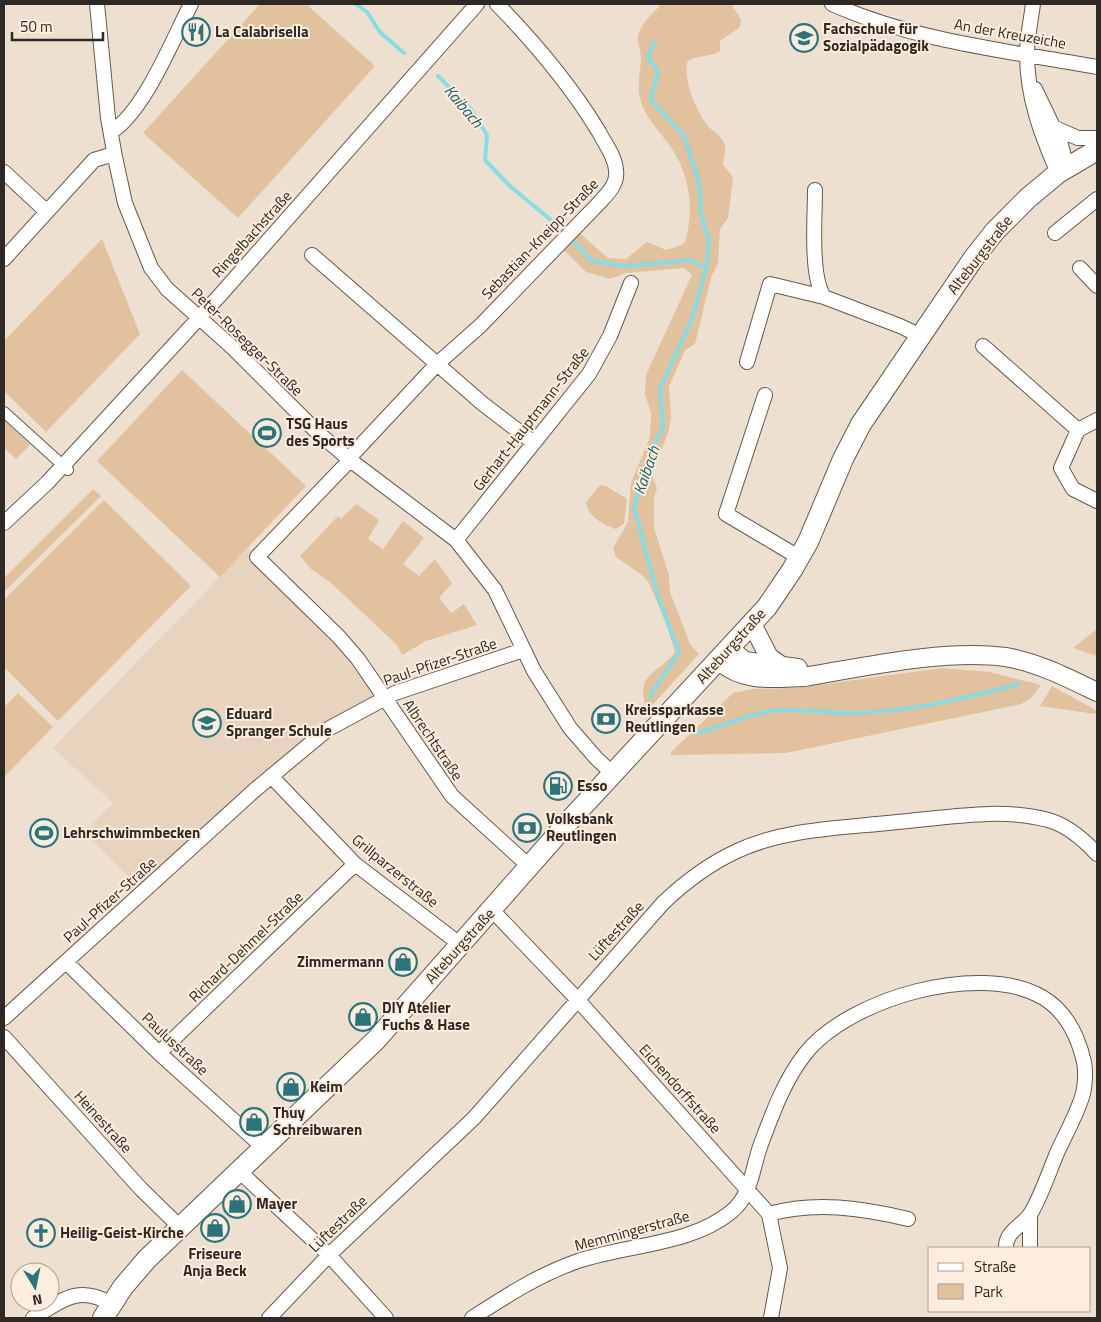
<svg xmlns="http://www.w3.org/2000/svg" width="1101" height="1322" viewBox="0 0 1101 1322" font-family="'Titillium Web',sans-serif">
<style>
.built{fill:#e7d3be}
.green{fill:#e1c19e}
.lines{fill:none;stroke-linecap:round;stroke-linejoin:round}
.stream{stroke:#89dbe4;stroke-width:4}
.pedestrian-casing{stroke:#65594c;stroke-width:12}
.minor-casing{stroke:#65594c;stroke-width:16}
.tertiary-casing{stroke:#65594c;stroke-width:20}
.secondary-casing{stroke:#65594c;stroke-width:22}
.pedestrian{stroke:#fff;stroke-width:10}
.minor{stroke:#fff;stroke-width:14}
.tertiary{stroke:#fff;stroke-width:18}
.secondary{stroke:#fff;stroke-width:20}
.labels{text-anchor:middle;stroke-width:4;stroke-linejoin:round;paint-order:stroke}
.poi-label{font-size:15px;font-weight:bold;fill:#2e2924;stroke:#fcedde;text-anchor:start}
.street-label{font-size:15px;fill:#2e2924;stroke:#fcedde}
.water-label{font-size:16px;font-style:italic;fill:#1a5e65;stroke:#fcedde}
</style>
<rect width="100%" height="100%" fill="#eee0d1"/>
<path class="built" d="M248,548L305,604L385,697L346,718L143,892L85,832L113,803L53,748Z"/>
<path class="green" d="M260,4H306L375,66L238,218L143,133Z
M662,4H731L741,19L740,27L720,41V51C709,58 697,54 687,62C684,83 695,108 707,125C713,132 723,136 725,146C727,151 723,159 723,165L733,177L728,218L720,229L718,263L711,278L695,344L685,350L669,387L671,417L669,430L652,475L657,488L654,498V528L669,575L670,592L690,644L699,654L649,709C645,706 645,704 644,699C638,673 663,670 675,652L665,621L649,583L642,575L616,557L613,548L628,522L631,483L650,437L651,413L645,394L646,375L692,275L684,268L626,273L610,279L586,272L560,246L577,231L608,258L626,259L647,242L666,250L684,244C696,210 689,171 668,143C658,130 643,114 640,98C637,85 640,73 641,60C641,52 638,45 638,38C639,25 654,12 662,4Z
M102,239L140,334L46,432L4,391V341Z
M182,370L306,486L220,577L97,461Z
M4,420L30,445L16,459L4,448Z
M600,485L606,486L627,499L624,524L615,529C602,523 588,518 586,502Z
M93,489L101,496L4,592V578Z
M104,500L191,586L58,721L4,667V600Z
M356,504L379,520L368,539L383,549L403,521L424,538L403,564L419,576L435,559L452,583L439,598L451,613L464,604L477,625L426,641L402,655L396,644L330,582L311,569L300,556L338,516L341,519Z
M1097,629V656L1073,648Z
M942,668L990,672L1041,685L1031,698L1021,704L786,753L671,755V752L733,693L752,689L796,688Z
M1052,686L1097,711L1095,714L1040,706Z
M18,693L53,727L4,777V707Z"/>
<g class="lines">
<path class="stream" d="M356,4L367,12L380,32L404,53
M438,76L471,109L487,135L485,160L511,187L557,225
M574,242L592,261L626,266L690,260L706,268
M650,698L653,691L679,652L658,597L634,507L651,452L663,427L660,389L692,318L706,268L709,241L701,214L699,182L684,136L651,100L658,71L648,58L654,42
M695,733C724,727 751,712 782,710C806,709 831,713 854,713C910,712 965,698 1019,684"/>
<defs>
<path id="pedestrian" d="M4,412L68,470"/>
<path id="minor" d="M97,4L108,118L115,157L125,203L151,268L167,289L232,347L316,431L350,460L456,540L495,590L534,671L570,728L596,758L613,774
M832,4C915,41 1008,51 1097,67
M1033,4C1031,20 1027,37 1027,54C1027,97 1041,134 1058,173
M1035,89L1060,141L1067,168
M1055,128L1078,138H1097
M111,132C144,112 173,39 191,4
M4,172L46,211
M815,190C815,217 810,276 824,297
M1055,233L1097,199
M312,255L483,404L534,443
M4,259L94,160L107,156L115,157
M1080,268L1097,286
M983,346L1078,430
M747,362L770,284L824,297L900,326L921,336
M765,395L726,514L800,558
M1097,420L1078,430L1061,468L1073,489L1097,501
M349,458L437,364L480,326L600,202C608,193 618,184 616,170C615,156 605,144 599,132C570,84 535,43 497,4
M350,460L257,557L339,637L358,659L452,796L530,867
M4,523L47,483L221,294L477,4
M456,540L589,374L610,336L631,283
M271,776L355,864L461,945
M492,910L577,999L769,1214L780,1268L771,1318
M66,962L159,1053L264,1148
M4,1018L256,789L328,729L395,693L523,650
M4,1037L141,1189L180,1227
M159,1053L355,864
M239,1171L329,1255L386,1318
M769,1214C815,1201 862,1208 908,1219
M1030,1248V1214
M33,1318C61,1301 79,1284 111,1304
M269,1318L329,1255L474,1118L663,903C686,881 709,864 737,851C786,828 845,828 897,822C946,818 1000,807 1048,820C1067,825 1085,841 1097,854
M472,1318C506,1296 540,1274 578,1261C628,1244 689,1246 731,1212C752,1195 752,1168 761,1144C773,1112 784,1081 805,1054C848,999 979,961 1042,997C1066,1011 1078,1036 1084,1062C1086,1072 1085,1088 1082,1097C1076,1116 1065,1135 1057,1153C1049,1172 1042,1194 1031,1213C1023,1226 1005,1231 1006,1248"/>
<path id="tertiary" d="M752,624L769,657L783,667
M730,649L745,661L798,668
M719,661C744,683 773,678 804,677C864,667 945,649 1005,657C1037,662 1068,678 1097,692"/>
<path id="secondary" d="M103,1318L123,1287L147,1259L376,1040L570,820L767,607L792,570L808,542L843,459L861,424L973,259L995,231L1028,198L1058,173L1097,150"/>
</defs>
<use href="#pedestrian" class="pedestrian-casing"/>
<use href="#minor" class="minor-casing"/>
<use href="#tertiary" class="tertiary-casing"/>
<use href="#secondary" class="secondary-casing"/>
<use href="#pedestrian" class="pedestrian"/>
<use href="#minor" class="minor"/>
<use href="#tertiary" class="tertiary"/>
<use href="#secondary" class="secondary"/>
</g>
<defs>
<symbol id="restaurant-ring" viewBox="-11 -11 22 22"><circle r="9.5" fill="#fcedde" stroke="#2b747b" stroke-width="1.5"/><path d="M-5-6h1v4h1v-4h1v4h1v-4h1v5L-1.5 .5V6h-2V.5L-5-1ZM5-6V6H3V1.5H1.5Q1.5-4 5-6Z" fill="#2b747b"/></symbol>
<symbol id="university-ring" viewBox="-11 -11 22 22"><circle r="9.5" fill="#fcedde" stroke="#2b747b" stroke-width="1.5"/><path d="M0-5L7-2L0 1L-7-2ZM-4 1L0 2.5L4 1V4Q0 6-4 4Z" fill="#2b747b"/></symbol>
<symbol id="stadium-ring" viewBox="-11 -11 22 22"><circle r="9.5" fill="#fcedde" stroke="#2b747b" stroke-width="1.5"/><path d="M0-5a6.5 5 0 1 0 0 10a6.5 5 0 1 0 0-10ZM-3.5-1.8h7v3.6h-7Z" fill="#2b747b"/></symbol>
<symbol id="bank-ring" viewBox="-11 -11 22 22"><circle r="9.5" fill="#fcedde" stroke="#2b747b" stroke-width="1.5"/><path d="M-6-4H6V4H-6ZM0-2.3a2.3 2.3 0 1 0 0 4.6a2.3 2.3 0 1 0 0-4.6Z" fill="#2b747b"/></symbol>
<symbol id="school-ring" viewBox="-11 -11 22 22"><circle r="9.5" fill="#fcedde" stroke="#2b747b" stroke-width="1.5"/><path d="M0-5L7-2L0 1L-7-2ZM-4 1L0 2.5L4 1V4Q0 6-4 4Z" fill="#2b747b"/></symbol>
<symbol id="fuel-ring" viewBox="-11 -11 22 22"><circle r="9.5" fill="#fcedde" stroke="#2b747b" stroke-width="1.5"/><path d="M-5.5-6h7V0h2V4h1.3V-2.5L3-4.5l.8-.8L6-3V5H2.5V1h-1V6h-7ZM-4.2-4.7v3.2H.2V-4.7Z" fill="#2b747b"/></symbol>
<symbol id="shop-ring" viewBox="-11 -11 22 22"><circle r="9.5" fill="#fcedde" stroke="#2b747b" stroke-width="1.5"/><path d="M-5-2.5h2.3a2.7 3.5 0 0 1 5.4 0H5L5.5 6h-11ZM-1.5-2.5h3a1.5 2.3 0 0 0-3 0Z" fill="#2b747b"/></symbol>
<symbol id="church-ring" viewBox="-11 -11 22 22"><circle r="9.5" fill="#fcedde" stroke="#2b747b" stroke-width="1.5"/><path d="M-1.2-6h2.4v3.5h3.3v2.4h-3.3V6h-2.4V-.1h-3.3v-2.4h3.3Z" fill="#2b747b"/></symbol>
</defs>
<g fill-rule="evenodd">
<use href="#restaurant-ring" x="180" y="16" width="32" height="32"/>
<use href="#university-ring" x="788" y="22" width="32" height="32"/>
<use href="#stadium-ring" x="251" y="417" width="32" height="32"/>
<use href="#bank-ring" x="590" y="703" width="32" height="32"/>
<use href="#school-ring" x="191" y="707" width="32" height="32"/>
<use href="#fuel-ring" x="542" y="770" width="32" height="32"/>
<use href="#bank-ring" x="511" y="812" width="32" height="32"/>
<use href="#stadium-ring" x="28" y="817" width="32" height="32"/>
<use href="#shop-ring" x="387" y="946" width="32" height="32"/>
<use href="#shop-ring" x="347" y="1001" width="32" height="32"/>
<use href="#shop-ring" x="275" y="1071" width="32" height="32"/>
<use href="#shop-ring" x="238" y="1106" width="32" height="32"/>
<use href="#shop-ring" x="221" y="1188" width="32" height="32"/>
<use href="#shop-ring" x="199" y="1212" width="32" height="32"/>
<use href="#church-ring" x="25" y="1217" width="32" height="32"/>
</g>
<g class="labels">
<g class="poi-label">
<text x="823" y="34">Fachschule für<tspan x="823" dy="17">Sozialpädagogik</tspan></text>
<text x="215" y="37">La Calabrisella</text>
<text x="286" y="429">TSG Haus<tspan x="286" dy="17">des Sports</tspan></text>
<text x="625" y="715">Kreissparkasse<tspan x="625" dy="17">Reutlingen</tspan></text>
<text x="226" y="719">Eduard<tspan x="226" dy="17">Spranger Schule</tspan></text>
<text x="577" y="791">Esso</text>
<text x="546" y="824">Volksbank<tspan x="546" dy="17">Reutlingen</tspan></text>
<text x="63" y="838">Lehrschwimmbecken</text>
<text x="384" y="967" text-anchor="end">Zimmermann</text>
<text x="382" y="1013">DIY Atelier<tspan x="382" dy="17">Fuchs &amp; Hase</tspan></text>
<text x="310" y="1092">Keim</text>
<text x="273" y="1118">Thuy<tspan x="273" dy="17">Schreibwaren</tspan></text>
<text x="256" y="1209">Mayer</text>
<text x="60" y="1238">Heilig-Geist-Kirche</text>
<text x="215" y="1259" text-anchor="middle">Friseure<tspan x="215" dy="17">Anja Beck</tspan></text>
</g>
<g class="street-label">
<text transform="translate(1010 34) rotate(10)" y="5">An der Kreuzeiche</text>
<text transform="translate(252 234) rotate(-48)" y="5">Ringelbachstraße</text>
<text transform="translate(540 239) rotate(-46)" y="5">Sebastian-Kneipp-Straße</text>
<text transform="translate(980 255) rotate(-52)" y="5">Alteburgstraße</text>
<text transform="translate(247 342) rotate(44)" y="5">Peter-Rosegger-Straße</text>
<text transform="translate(531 419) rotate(-52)" y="5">Gerhart-Hauptmann-Straße</text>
<text transform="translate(731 646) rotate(-48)" y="5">Alteburgstraße</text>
<text transform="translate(440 662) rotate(-19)" y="5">Paul-Pfizer-Straße</text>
<text transform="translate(433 740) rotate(56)" y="5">Albrechtstraße</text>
<text transform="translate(395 871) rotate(39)" y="5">Grillparzerstraße</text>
<text transform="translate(110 900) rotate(-42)" y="5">Paul-Pfizer-Straße</text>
<text transform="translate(616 931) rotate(-48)" y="5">Lüftestraße</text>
<text transform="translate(460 946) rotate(-48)" y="5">Alteburgstraße</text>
<text transform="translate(246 947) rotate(-44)" y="5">Richard-Dehmel-Straße</text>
<text transform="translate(175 1044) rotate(43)" y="5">Paulusstraße</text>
<text transform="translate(680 1089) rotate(48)" y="5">Eichendorffstraße</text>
<text transform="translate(103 1122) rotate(48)" y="5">Heinestraße</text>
<text transform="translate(338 1224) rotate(-44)" y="5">Lüftestraße</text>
<text transform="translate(632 1231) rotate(-15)" y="5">Memmingerstraße</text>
</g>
<g class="water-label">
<text transform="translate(464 106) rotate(50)" y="6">Kaibach</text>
<text transform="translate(646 470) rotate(-71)" y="6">Kaibach</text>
</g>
</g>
<rect width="1101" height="1322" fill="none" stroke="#2e2924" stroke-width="10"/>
<rect x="928" y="1247" width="162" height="65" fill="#fcedde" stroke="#aa9f94"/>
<rect x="938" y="1263" width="25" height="8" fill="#ffffff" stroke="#aa9f94"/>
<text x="974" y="1272" font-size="15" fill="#2e2924">Straße</text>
<rect x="938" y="1284" width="25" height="15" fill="#e1c19e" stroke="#aa9f94"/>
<text x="974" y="1297" font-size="15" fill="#2e2924">Park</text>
<g transform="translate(35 1287) rotate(170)"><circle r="24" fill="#fcedde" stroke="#aa9f94"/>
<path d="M0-4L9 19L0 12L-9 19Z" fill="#2b747b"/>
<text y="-8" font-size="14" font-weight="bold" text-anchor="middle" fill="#2e2924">N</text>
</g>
<path d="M12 32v8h91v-8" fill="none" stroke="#2e2924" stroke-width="2.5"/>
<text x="20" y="32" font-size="15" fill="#2e2924" stroke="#fcedde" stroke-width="4" paint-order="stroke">50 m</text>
</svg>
